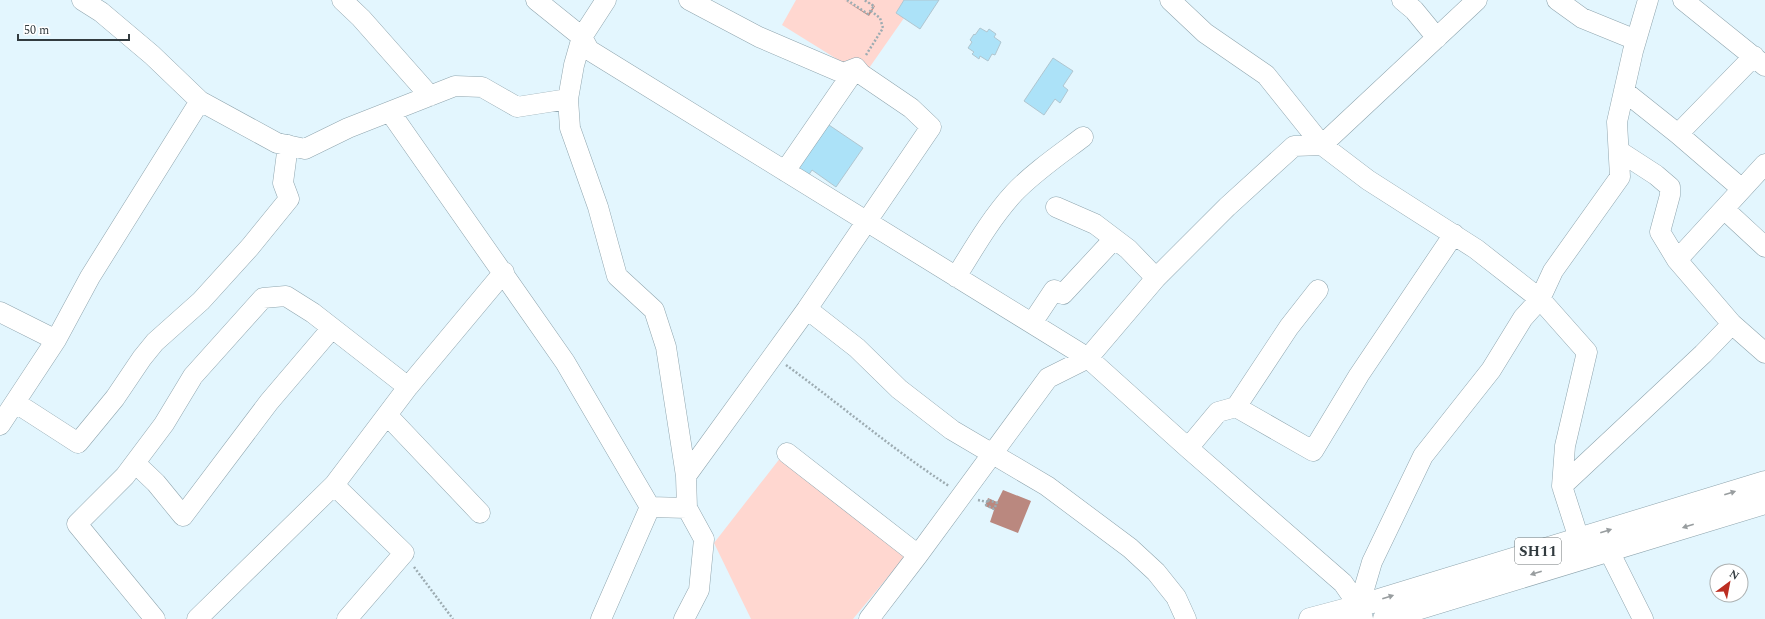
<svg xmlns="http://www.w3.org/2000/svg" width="1765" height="619" viewBox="0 0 1765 619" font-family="Spectral,serif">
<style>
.green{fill:#ffd7d0}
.water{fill:#ba887f}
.building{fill:#ace2f8;stroke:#b0c6d0}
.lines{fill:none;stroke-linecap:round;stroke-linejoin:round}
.minor-casing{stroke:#8fa5ae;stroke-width:21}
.major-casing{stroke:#8fa5ae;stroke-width:23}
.path{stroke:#9dacb2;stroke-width:2.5;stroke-dasharray:2 2;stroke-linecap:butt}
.minor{stroke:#fff;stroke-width:20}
.major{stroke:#fff;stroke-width:22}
.oneway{fill:#989d9f}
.labels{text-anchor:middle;stroke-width:3;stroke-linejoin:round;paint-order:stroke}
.shield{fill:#fff;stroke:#707679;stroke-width:1}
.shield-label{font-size:15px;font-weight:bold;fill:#323b3f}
</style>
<rect width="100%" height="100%" fill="#e3f6fe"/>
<path class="green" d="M796,0H904L896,13L904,18L867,71L840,61L782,25Z
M781,457L907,554L853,619H751L714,543Z"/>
<path class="water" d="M844,0L868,14L874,6L864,0L875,6L869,16Z
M1003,490L1031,501L1018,533L990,522L994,510L985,506L988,498L997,502Z"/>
<path class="building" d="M904,0H939L920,29L896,13Z
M980,28L987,32L989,29L996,34L994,37L1001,42L995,55L992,54L988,61L980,56L979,59L972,54L974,52L968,48L972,42L970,40L974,34L975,35Z
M1053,58L1073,71L1063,86L1068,90L1060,103L1055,99L1044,115L1024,101Z
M823,121L863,148L836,187L812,170L808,176L792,165Z"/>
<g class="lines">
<defs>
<path id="minor" d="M82,0L101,12L152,55L200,101L277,143L305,149L348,128L455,86L482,87L517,107L568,99
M342,0L361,18L430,96
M536,0L582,37L589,50L1088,358L1188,448L1343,583L1359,606L1363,619
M606,0L582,37L574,65L568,99L570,128L598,207L617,276L654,310L666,347L686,476L687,508L704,539L699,590L684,619
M1170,0L1205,33L1266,75L1322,145L1368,180L1476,249L1540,299L1587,352L1565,446L1562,486L1579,539
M1402,0L1414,10L1437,38
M1557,0L1582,18L1636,40
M1683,0L1765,66
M1624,91L1678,134L1742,189
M390,112L565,362L650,507L687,508
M1678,134L1754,56
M1619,151L1656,175L1670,187V195L1660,232L1677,260L1732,324
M785,171L856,68
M1056,207L1095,224L1128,249L1156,278
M1724,209L1765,247
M1677,260L1765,164
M956,277C974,248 991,218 1014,193C1034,172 1059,155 1083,137
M1318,290L1289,327L1236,407L1313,451L1359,375L1454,234
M807,309L857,348L899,389L952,430L1047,486L1130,548L1156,572L1176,597L1186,619
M0,312L56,340
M1032,323L1054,290L1063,294L1114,239
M16,403L78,443L115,398L142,358L155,342L201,301L250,247L289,199L283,183L288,145
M387,415L480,513
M0,425L56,340L90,277L200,101
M1188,448L1218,412L1236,407
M787,453L918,555
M135,463L156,483L183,516L269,402L332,328
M686,476L807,309L931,127L911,108L861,74L856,68L843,73L759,37L689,0
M334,485L404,553L347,619
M1562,486L1703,354L1732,324L1765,353
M1609,551L1643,619
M1359,606L1372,562L1423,456L1491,370L1523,318L1540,299L1553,271L1620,177L1617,122L1633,51L1648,0
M155,619L77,524L125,476L164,424L193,376L263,298L286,296L313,313L408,387
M197,619L334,485L408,387L504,272
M601,619L650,507
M869,619L918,555L1048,378L1088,358L1156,278L1227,207L1294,146L1322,145L1477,0"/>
<path id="major" d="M1310,619L1359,606L1765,482
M1384,619L1765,503"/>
</defs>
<use href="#minor" class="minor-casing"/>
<use href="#major" class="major-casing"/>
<path class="path" d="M847,0L868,14L874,6L864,0
M866,55L883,28L880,18L871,11
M786,365C841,405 892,449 949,486
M978,500L987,502
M988,500L997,503L994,509L986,505Z
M414,567L453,619"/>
<use href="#minor" class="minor"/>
<use href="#major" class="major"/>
</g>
<defs><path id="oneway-solid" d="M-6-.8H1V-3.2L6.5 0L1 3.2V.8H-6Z"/></defs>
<g class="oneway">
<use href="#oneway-solid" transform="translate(1730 493) rotate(-17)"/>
<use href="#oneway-solid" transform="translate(1688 526) rotate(163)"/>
<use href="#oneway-solid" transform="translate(1606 531) rotate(-17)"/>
<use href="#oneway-solid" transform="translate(1536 573) rotate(163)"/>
<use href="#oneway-solid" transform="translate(1388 597) rotate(-17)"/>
</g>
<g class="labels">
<rect class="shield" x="1515" y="538" width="46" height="26" rx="3"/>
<g class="shield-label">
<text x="1538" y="556">SH11</text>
</g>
</g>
<g transform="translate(1729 583) rotate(32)"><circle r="19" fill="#ffffff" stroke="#adb1b2"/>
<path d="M0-3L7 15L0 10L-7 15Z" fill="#bc2e22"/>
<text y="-6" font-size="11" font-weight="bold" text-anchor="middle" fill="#323b3f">N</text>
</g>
<path d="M18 34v6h111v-6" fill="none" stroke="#323b3f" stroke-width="2"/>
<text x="24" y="34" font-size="12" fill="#323b3f" stroke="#ffffff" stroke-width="3" paint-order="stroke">50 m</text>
</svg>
